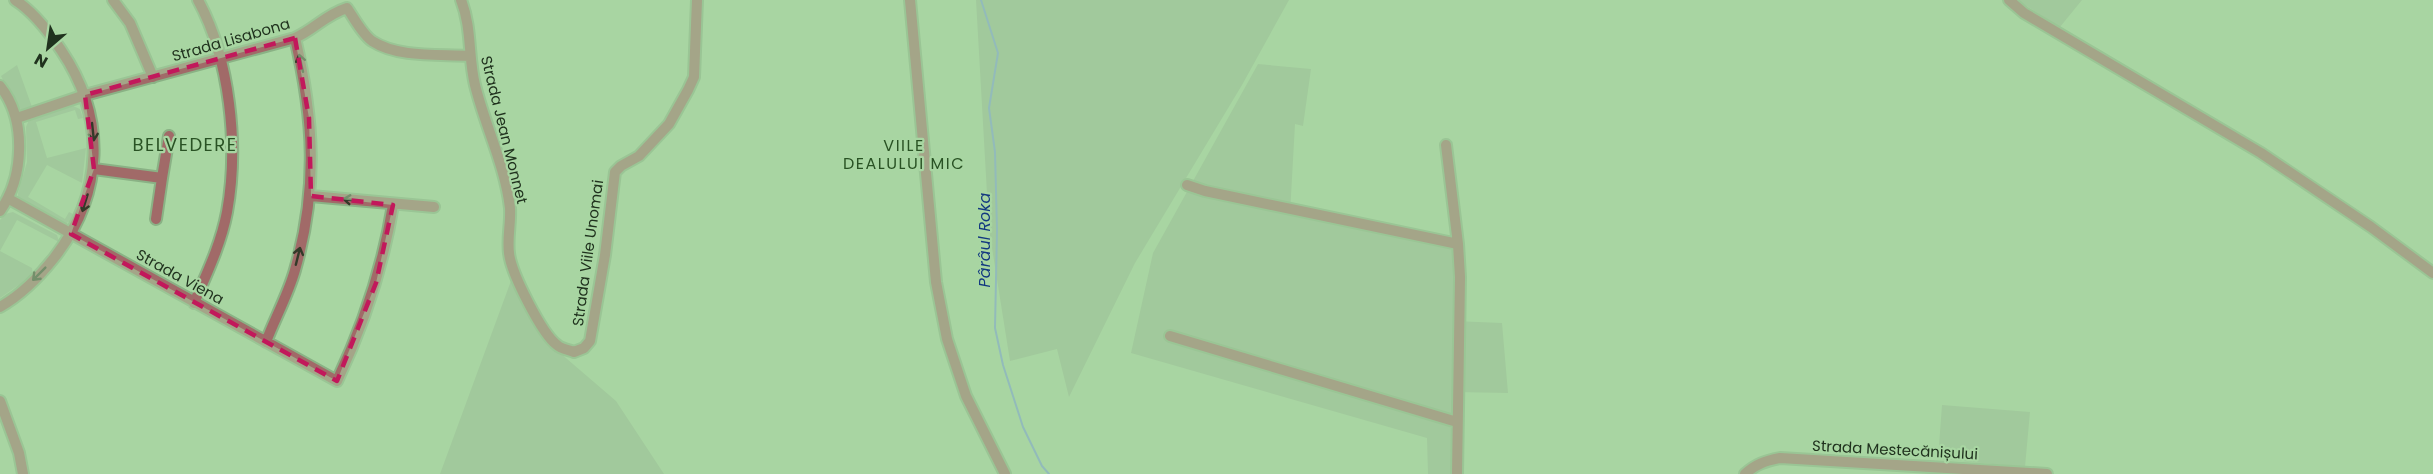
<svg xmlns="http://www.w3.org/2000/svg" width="2433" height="474" viewBox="0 0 2433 474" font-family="Poppins,sans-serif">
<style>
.green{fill:#9aba95}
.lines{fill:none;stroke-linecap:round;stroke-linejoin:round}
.stream{stroke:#799bd8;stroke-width:2}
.minor-casing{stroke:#8ab285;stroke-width:14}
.minor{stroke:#a16a68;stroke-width:10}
.oneway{stroke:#333a29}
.marked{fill:none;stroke:#c2185b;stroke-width:4.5;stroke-dasharray:12 8;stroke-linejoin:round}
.labels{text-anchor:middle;stroke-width:4.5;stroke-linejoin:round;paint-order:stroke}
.street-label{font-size:15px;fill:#20321e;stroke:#a8d6a2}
.neighbourhood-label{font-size:16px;letter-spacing:1.5px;fill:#295224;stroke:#a8d6a2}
.water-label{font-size:16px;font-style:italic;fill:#133880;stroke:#a8d6a2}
.quarter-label{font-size:18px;letter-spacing:1.5px;fill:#295224;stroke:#a8d6a2}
</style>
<rect width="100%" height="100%" fill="#a8d6a2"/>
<path class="green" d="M976,0H1289L1242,85L1135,263L1069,397L1057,349L1010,361L989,229Z
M2017,0H2082L2060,27Z
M1258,64L1311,69L1303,126L1295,124L1290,214L1454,249V321L1502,323L1508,393L1454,392V474H1428L1427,438L1131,353L1153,253Z
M17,65L32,107L22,110L16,105L1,76Z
M73,106L80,109L83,118L78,119L75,110L36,122L47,158L86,148L82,183L47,165L28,197L65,219L69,212L73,214L70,221L65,224L18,198V193L27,162L26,127L29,120Z
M13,212L57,235L59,242L17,220L0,251L32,268L33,275L0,298V220L5,214Z
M512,278L545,340L616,401L664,474H440Z
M1942,405L2030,412L2025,467L1938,459Z"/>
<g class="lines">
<path class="stream" d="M981,0L998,53L989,108L995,152L997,230L995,328L1003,365L1023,427L1042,466L1049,474"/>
<defs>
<path id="minor" d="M113,0L130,23L153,77
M461,0C472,28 468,56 475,85C485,126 505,165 510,208C511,223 507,238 509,253C511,273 542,334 557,345C561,349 569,350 574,352L584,348L590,341L605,255L615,172L621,166L639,156L669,124L688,90L694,77L697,0
M910,0L936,282L947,339L966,396L1005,474
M2009,0L2024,13L2261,153L2371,227L2433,273
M0,86C27,120 24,177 0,211
M17,118L85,95L295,38C315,29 325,15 347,8C354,18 362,34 372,41C398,58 439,54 469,56
M1446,145L1458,244L1460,277L1457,474
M94,169L162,178L156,219
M162,178L169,136
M1187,185L1205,191L1458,244
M311,196L434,207
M9,199L337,381C364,324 383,267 393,205
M194,303C207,273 221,244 227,212C239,146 230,59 198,0
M0,307C21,295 39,277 54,258C104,194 107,118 61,50C49,32 34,12 15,0
M1170,336L1457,422
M266,342C275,318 288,295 295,270C318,189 314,119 295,38
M0,401L19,453L23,474
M1745,474C1756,464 1765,461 1780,458L2047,474"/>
</defs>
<use href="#minor" class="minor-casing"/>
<use href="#minor" class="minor"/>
</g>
<defs><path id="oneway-shaft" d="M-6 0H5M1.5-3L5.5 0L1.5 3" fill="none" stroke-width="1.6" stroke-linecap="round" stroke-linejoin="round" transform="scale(1.5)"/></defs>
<g class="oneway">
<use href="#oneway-shaft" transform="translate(301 63) rotate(-103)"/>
<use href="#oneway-shaft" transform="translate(93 132) rotate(84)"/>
<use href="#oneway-shaft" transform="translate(352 200) rotate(-174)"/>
<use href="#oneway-shaft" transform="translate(85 203) rotate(107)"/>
<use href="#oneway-shaft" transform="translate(298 256) rotate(-76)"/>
<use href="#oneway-shaft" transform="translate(39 274) rotate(135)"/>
</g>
<path d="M0 0H2433V474H0ZM295,38L309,118L311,196L393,205L376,283L337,381L71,234L94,169L85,95Z" fill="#a8d6a2" fill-opacity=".55" fill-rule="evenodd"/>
<path class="marked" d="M295,38L309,118L311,196L393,205L376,283L337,381L71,234L94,169L85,95Z"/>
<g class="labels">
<g class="street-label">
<text transform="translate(231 40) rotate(-16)" y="5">Strada Lisabona</text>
<text transform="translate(504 130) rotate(76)" y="5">Strada Jean Monnet</text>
<text transform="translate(588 253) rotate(-82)" y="5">Strada Viile Unomai</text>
<text transform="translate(180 277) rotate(29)" y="5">Strada Viena</text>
<text transform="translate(1895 450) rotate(3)" y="5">Strada Mestecănișului</text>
</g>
<g class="neighbourhood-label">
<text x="904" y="151">VIILE<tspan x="904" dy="18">DEALULUI MIC</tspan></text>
</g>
<g class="water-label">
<text transform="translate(984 240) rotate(-90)" y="6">Pârâul Roka</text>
</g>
<g class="quarter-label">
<text x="185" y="151">BELVEDERE</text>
</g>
</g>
<g transform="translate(48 48) rotate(209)" stroke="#a8d6a2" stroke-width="4.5" paint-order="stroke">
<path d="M0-4.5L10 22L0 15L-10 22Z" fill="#20321e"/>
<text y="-9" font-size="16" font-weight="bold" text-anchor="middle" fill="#20321e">N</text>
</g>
</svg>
